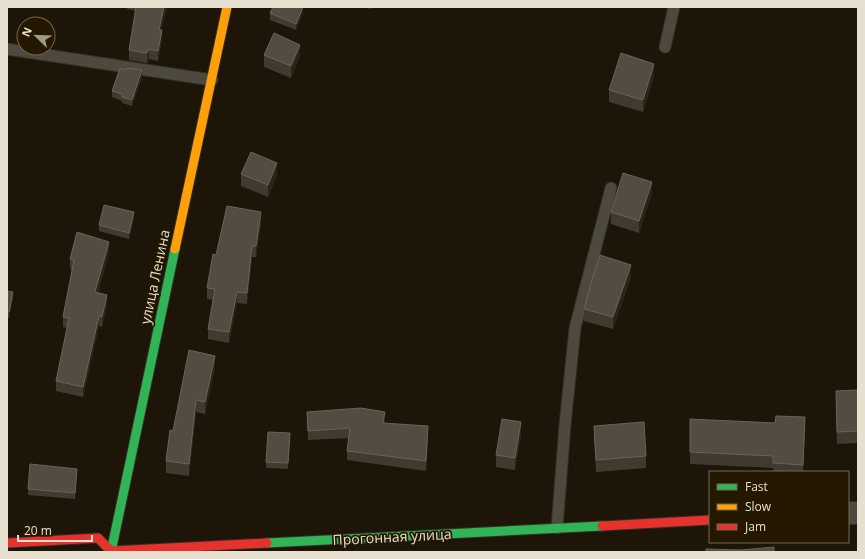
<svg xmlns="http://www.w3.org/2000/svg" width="865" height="559" viewBox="0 0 865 559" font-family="'Open Sans',sans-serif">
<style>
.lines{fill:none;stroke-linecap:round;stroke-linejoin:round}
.lane-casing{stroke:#342f26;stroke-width:13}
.street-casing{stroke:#342f26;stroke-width:24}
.fast-casing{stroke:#342f26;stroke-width:11}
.slow-casing{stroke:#342f26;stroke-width:11}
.jam-casing{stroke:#342f26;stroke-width:11}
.lane{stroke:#4e493e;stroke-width:11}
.street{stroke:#4e493e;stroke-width:22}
.fast{stroke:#30b455;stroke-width:9}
.slow{stroke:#ff9f0a;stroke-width:9}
.jam{stroke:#e5322d;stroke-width:9}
.wall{fill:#423a31}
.shaded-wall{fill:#2c2419}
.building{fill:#544c42;stroke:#6b6358}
.labels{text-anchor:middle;stroke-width:3.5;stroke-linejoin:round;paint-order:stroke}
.street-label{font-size:14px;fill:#e7dfcf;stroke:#251800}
</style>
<rect width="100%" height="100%" fill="#1d1508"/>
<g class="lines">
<defs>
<path id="lane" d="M665,47L674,7
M7,49L212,80
M557,528L565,425L575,328L611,188"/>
<path id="street" d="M848,513H858"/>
<path id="fast" d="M267,543L602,526
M111,552L175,249"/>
<path id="slow" d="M175,249L227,7"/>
<path id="jam" d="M602,526L710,520
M7,543L98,538L111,551L267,543"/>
</defs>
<use href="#lane" class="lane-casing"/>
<use href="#street" class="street-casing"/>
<use href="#fast" class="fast-casing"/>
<use href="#slow" class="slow-casing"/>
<use href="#jam" class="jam-casing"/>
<use href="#lane" class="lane"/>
<use href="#street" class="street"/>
<use href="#fast" class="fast"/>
<use href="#slow" class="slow"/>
<use href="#jam" class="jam"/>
</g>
<path class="wall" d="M127,7H167L161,30L162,40L158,61L149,59L147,63L129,60V50L136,11L127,9Z
M361,7H372L371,9Z
M270,13H303L296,30L270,20Z
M264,55L300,56L291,78L264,67Z
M654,76L643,112L609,102V90Z
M142,77L132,106L122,103V101L112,97V91Z
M241,174L277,175L268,197L241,186Z
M652,193L639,233L611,224V212Z
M134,218L129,239L99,231V225Z
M261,223L256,257H252L247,304L237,303L229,343L208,339V329L213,300L207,299V288L216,255Z
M109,252L98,293L107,304L102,327L99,326L83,397L56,391V381L67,328L63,327V317L72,270L70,269V259Z
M631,277L613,329L584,321V309Z
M7,291L13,298L9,318H7Z
M215,368L205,414L196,412L189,476L166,473V461L173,431Z
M858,390V443L837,444L836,391Z
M307,412L385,421V423L428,435L426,471L347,460V451L349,438L308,440Z
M690,419L805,429L803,472H773V468L690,464Z
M594,426L646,456V468L596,472L594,438Z
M521,434L515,470L496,467V455Z
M290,439L288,469L266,468V462Z
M77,475L75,499L28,495V489Z"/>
<path class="shaded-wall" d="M164,7H167L159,40V30Z
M303,7V13L296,30V24Z
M162,30V40L158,61V51Z
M300,45V56L291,78V66Z
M149,49V59L147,63V53Z
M654,64V76L643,112V100Z
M142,70V77L132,106V100Z
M277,163V175L268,197V185Z
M652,182V193L639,233V221Z
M134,212V218L129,239V233Z
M261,212V223L256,257V246Z
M109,242V252L95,302V292Z
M252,246V257L247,304V293Z
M631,265V277L613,329V317Z
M13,292V298L9,318V312Z
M237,292V303L229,343V332Z
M107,295V304L102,327V317Z
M99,316V326L83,397V387Z
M215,356V368L205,414V402Z
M196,400V412L189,476V464Z
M385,412V421L383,432V423Z
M805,417V429L803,472V465Z
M521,422V434L515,470V458Z
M428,426V435L426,471V461Z
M77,469V475L75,499V493Z"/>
<path class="building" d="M136,7H164L159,30H162L158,51L149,49L147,53L129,50Z
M273,7H303L296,24L270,13Z
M274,33L300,45L291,66L264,55Z
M621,53L654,64L643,100L609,90Z
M120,68L126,70L127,68L142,70L132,100L122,97V94L112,91Z
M251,152L277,163L268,185L241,174Z
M623,173L652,182L639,221L611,212Z
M104,205L134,212L129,233L99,225Z
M227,206L261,212L256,246H252L247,293L237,292L229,332L208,329L215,289L207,288L213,254L216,255Z
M77,232L109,242L95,292L107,295L102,317L99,316L83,387L56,381L69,318L63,317L74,260L70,259Z
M600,255L631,265L613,317L584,309L592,279Z
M7,291L13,292L9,312H7Z
M189,350L215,356L205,402L196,400L189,464L166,461L170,430L173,431Z
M858,390V431L837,432L836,391Z
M361,408L385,412L383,423L428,426L426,461L347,451L350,428L308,431L307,412Z
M776,416L805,417L803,465L773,463V456L690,452V419L775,423Z
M502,419L521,422L515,458L496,455Z
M644,422L646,456L596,460L594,426Z
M268,432L290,433L288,463L266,462Z
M30,464L77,469L75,493L28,489Z
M774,547V552H706V549L741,550Z"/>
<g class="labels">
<g class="street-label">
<text transform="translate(155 277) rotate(-78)" y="5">улица Ленина</text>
<text transform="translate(392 537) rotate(-3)" y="5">Прогонная улица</text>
</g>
</g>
<rect width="865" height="559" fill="none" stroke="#e7dfcf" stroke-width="16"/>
<rect x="709" y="471" width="140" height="72" fill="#251800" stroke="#736853"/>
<rect x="717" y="484" width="20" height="6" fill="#30b455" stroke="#736853"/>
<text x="745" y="491" font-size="12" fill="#e7dfcf">Fast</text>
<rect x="717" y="504" width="20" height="6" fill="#ff9f0a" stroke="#736853"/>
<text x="745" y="511" font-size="12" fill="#e7dfcf">Slow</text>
<rect x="717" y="524" width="20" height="6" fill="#e5322d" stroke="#736853"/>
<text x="745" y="531" font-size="12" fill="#e7dfcf">Jam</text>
<g transform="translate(36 36) rotate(293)"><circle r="19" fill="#251800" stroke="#736853"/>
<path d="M0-3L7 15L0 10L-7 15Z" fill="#a09889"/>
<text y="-6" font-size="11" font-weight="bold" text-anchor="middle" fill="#e7dfcf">N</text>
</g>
<path d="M18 535v6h74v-6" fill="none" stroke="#e7dfcf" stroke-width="2"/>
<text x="24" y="535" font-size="12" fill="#e7dfcf" stroke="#251800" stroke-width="3" paint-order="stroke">20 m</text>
</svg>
